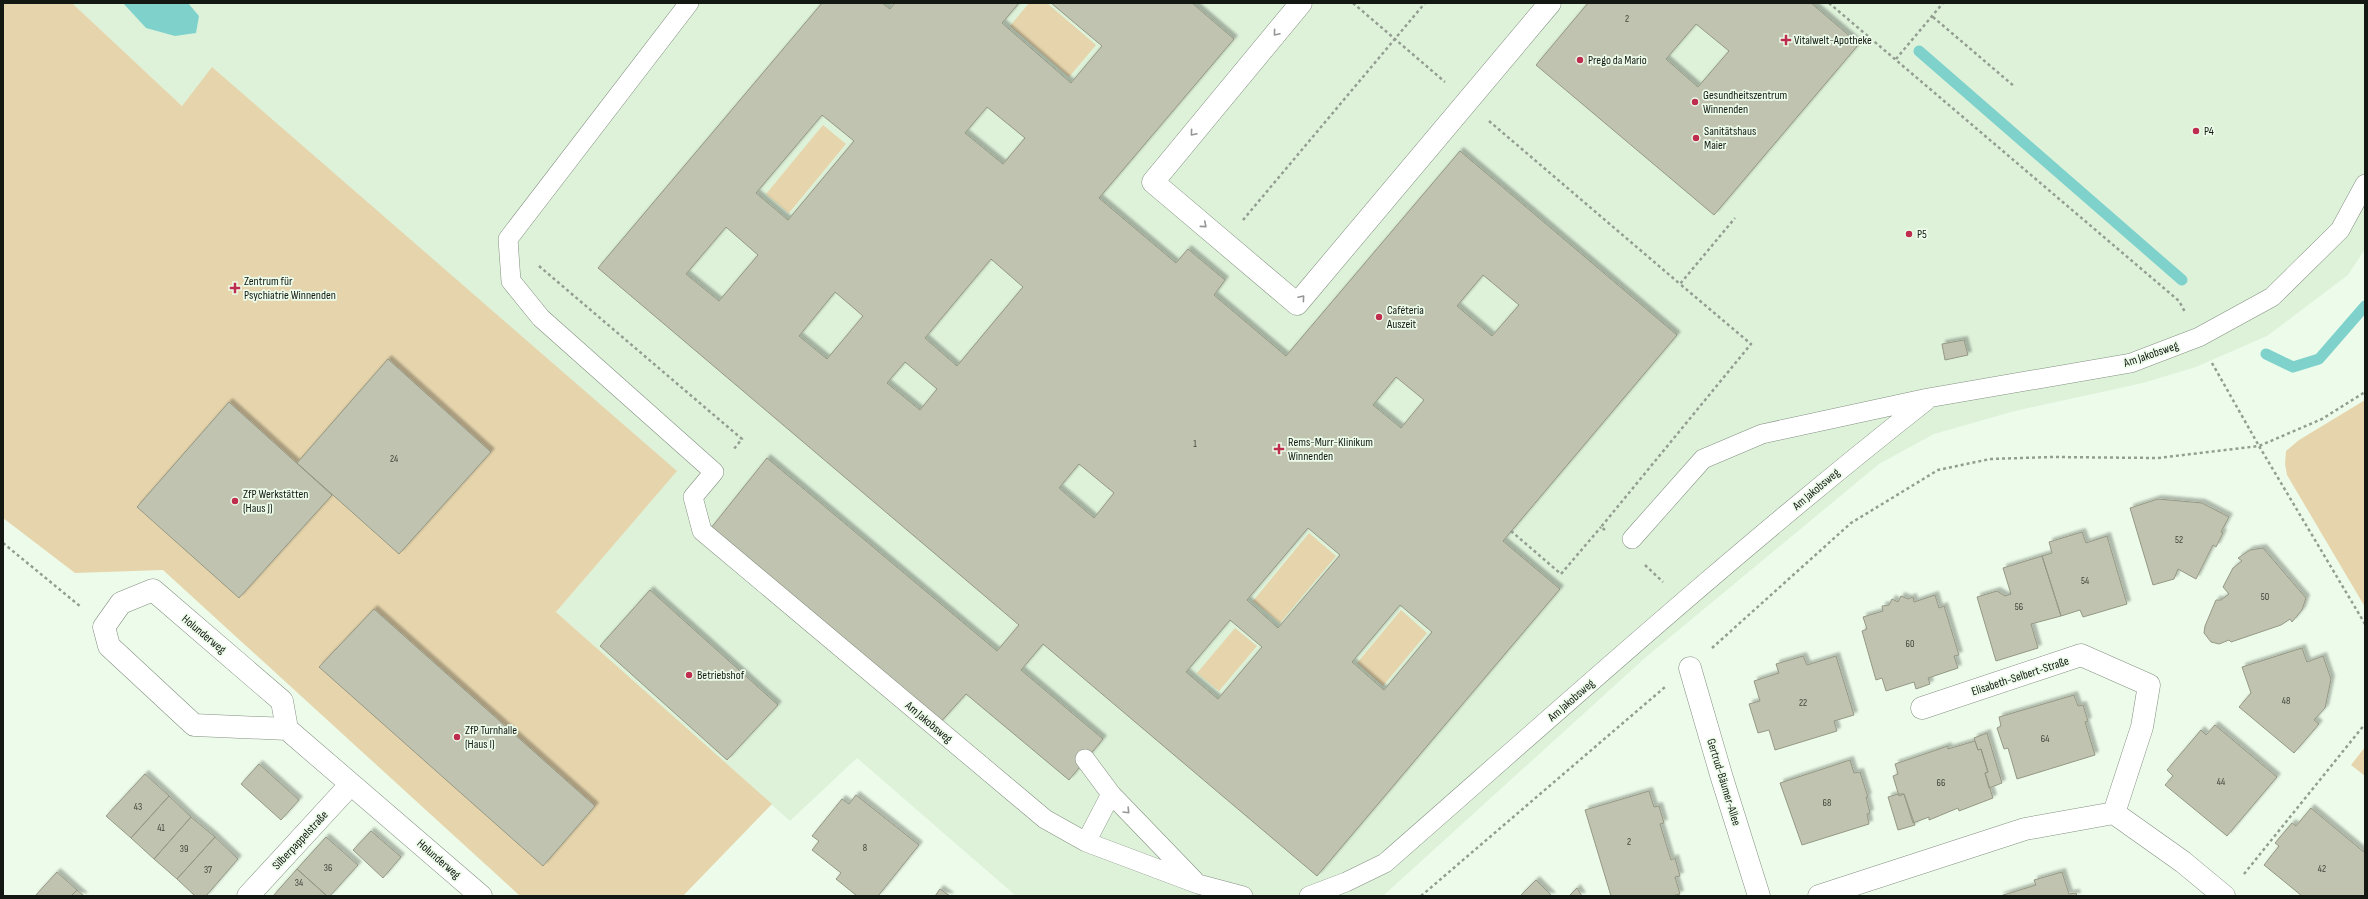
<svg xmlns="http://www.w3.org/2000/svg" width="2368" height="899" viewBox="0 0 2368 899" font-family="'Sofia Sans Condensed',sans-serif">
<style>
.built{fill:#def2da}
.green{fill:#e6d5ac}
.water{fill:#7fd2cc}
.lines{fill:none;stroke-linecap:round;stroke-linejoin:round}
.stream{stroke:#7fd2cc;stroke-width:11}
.building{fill:#c0c3af;stroke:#959884;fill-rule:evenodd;filter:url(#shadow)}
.service-casing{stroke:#839080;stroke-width:20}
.minor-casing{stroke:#839080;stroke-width:23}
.path{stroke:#939e91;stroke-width:2.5;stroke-dasharray:3 3;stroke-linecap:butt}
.service{stroke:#fff;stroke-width:19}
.minor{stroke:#fff;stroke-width:22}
.oneway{stroke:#959794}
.poi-dot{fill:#be2d4e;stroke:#edfcea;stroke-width:1.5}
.labels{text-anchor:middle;stroke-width:3.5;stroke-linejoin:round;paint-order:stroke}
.number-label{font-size:10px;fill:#3e4339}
.poi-label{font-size:12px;fill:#131812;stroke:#edfcea;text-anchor:start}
.street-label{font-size:12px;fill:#131812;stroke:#edfcea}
</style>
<defs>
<filter id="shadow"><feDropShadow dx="3.5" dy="-3.5" stdDeviation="1" flood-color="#0004"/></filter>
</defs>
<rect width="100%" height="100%" fill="#edfcea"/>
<path class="built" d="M72,3H2365V249L2348,275L2267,336L2196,367L2143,383L2015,411L1934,434L1879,464L1645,658L1383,896H1016L857,758L790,821L556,612L676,471L212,68L182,106Z"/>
<path class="green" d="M3,3H72L182,106L212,67L677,471L556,612L772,804L683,896H520L163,570L75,573L3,518Z
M1029,3H1047L1096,45L1069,77L1010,26Z
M823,125L846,144L789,213L766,194Z
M2365,400V607L2287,475L2285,464L2286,451L2299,440Z
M1309,533L1336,556L1280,623L1253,601Z
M1401,610L1427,633L1383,686L1357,663Z
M1235,628L1257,646L1219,691L1197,673Z
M2365,747V776L2351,765Z"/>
<path class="water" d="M123,3H188L199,16L196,33L175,36L146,28Z"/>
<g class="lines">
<path class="stream" d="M1919,51L2182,280
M2266,354L2293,367L2319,359L2365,306"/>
</g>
<path class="building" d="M822,3H882L890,9L895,3H1019L1002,23L1071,83L1102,46L1051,3H1192L1234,39L1099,198L1176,263L1188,249L1225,280L1214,295L1286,356L1460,151L1677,335L1503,541L1560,589L1317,876L1043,644L1021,670L1103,739L1069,780L966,694L937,726L707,533L767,458L997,651L1019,625L598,268ZM987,107L1025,138L1003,164L965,133ZM822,115L854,141L788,220L756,193ZM726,227L758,255L719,301L686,274ZM991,259L1023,287L957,366L925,338ZM1483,275L1519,305L1492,336L1457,306ZM835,292L863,316L827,359L799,336ZM905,362L937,389L920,410L887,383ZM1396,377L1424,400L1401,428L1373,405ZM1079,464L1114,493L1094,518L1059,488ZM1308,528L1340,555L1278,628L1247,600ZM1400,605L1432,632L1384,690L1352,662ZM1230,620L1262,647L1218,699L1186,672Z
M1588,3H1811L1859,44L1714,215L1536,65ZM1696,24L1729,51L1698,87L1666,59Z
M1964,340L1968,355L1945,360L1942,344Z
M388,359L491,452L399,554L297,463Z
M229,402L332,495L239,598L137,507Z
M2158,499L2202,503L2229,517L2221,532L2223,533L2216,547L2213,545L2196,579L2178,569L2174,579L2153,585L2130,508Z
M2082,532L2086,543L2107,536L2127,604L2083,617L2080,610L2061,616L2042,556L2052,553L2049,542Z
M2263,548L2306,598L2302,610L2292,622L2290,619L2281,625L2231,642L2229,640L2219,644L2211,642L2204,633L2205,626L2216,600H2221L2229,594L2223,587L2233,568L2242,561L2238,558L2250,550Z
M2042,556L2061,616L2031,624L2038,648L1996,661L1977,597L1997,591L2005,596L2011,594L2003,568Z
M650,590L778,705L727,760L600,646Z
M1935,595L1939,608L1944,606L1959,655L1954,656L1958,668L1928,678L1930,684L1916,689L1914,682L1886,691L1882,678L1876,680L1862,631L1867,629L1863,617L1883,611L1882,606L1889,605L1892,599L1898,602L1901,596L1908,599L1913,597L1914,602Z
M374,609L595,806L543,866L319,667Z
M2302,648L2307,662L2323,656L2331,679L2325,708L2314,720L2319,724L2294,753L2239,707L2251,693L2242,667Z
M1803,656L1807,665L1836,656L1854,715L1834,721L1837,731L1775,750L1769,730L1758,733L1749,704L1760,701L1754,681L1779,673L1776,664Z
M2074,695L2078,706L2083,705L2088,721L2085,722L2095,755L2017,779L2008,748L2004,749L1997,728L2001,726L1999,717Z
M2215,725L2277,777L2227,836L2165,785L2173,776L2167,770L2201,730L2206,735Z
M1987,733L2002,783L1989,788L1985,773L1988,772L1981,749L1978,750L1974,738Z
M1975,741L1978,750L1981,749L1988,772L1985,773L1993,798L1959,811L1958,808L1929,820V817L1913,823L1904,794L1899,796L1893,776L1898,774L1895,764L1948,746V749Z
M1850,760L1854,773L1860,772L1868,797H1866L1870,813L1867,814L1869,824L1802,845L1780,783Z
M259,764L299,800L281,820L241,784Z
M145,774L169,796L131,838L106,816Z
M1649,791L1654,807L1659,806L1664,823L1660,824L1671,860L1675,858L1680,876L1675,877L1680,894L1672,896H1611L1585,810Z
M1898,794H1904L1915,825L1898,830L1888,797Z
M856,795L919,845L878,896H857L836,879L841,873L812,850L819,841L812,836L842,799L849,804Z
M169,796L191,817L154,859L131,838Z
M2311,808L2365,853V896H2302L2264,865L2279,846L2275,843L2292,823L2296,826Z
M191,817L215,837L177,879L154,859Z
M371,831L401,857L383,878L353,850Z
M215,837L238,859L206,896H195L177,879Z
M326,837L358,865L330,896H327L297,869Z
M297,869L327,896H273Z
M57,872L77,890L71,896H35Z
M2062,872L2069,894L2076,893L2077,896H2000L2036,885L2034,880Z
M1536,880L1552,896H1520Z
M1577,888L1582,896H1569Z
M940,889L950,896H935Z
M77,890L84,896H71Z"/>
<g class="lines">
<defs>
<path id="service" d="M689,3L508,239L511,281L541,318L714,472L693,497L702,531L1045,819L1086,842L1198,884L1243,896
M1632,539L1703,459L1762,434L1928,398L2131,363L2199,337L2272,297L2340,230L2365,184
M1085,759L1111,794L1194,880
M1086,842L1111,794
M1309,896L1346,882L1385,863C1563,707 1739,548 1926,401"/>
<path id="minor" d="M1301,3L1153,182L1297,304L1550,3
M1690,668L1722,778L1759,896
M1922,708L2081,655L2149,685L2142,727L2114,813
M287,729L282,701L153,590L121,603L104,627L109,646L194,725L287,729L481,896
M248,896L351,784
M1819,896L2025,829L2114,813L2183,862L2224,896"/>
</defs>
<use href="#service" class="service-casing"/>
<use href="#minor" class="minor-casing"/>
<path class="path" d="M1353,3L1445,82
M1829,3L2179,301L2185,312
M1933,17L2015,87
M1896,59L1943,3
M1489,121L1680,284L1735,218
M1243,220L1425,3
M539,266L742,439L733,450
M2212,363L2259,446L2322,419L2365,392
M1605,530L1601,527L1751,344L1680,284
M1511,531L1561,574L1601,527
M3,543L81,607
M1645,565L1663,582
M1712,648L1851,523L1938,470L1990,459L2052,457L2158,458L2259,446L2365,624
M2244,874L2365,724
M1421,896L1665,687"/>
<use href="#service" class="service"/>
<use href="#minor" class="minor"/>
</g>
<defs><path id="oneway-chevron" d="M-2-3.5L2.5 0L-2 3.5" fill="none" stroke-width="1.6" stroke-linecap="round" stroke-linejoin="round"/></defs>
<g class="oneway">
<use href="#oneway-chevron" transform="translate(1276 33) rotate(130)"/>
<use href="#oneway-chevron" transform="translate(1193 133) rotate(130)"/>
<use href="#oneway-chevron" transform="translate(1204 225) rotate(40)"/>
<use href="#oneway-chevron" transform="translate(1302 298) rotate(-50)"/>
<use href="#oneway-chevron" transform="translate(1127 811) rotate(46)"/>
</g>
<g class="poi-dot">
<path d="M1784 34h4v4h4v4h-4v4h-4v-4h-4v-4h4z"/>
<circle cx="1580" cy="60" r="4"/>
<circle cx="1695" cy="102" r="4"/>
<circle cx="2196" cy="131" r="4"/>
<circle cx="1696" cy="138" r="4"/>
<circle cx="1909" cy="234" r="4"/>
<path d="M233 282h4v4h4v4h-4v4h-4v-4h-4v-4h4z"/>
<circle cx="1379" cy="317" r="4"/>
<path d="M1277 443h4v4h4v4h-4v4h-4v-4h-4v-4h4z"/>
<circle cx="235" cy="501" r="4"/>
<circle cx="689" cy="675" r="4"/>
<circle cx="457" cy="737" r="4"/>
</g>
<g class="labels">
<g class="number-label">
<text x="1627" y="22">2</text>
<text x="1195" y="447">1</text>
<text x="394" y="462">24</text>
<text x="2179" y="543">52</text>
<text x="2085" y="584">54</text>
<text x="2265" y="600">50</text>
<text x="2019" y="610">56</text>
<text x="1910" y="647">60</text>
<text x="2286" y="704">48</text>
<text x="1803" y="706">22</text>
<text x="2045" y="742">64</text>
<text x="2221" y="785">44</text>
<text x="1941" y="786">66</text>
<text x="1827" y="806">68</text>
<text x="138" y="810">43</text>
<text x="161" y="831">41</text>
<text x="1629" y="845">2</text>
<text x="865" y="851">8</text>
<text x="184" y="852">39</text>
<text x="328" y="871">36</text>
<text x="2322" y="872">42</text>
<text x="208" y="873">37</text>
<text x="299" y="886">34</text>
</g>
<g class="poi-label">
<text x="1794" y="44">Vitalwelt-Apotheke</text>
<text x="1588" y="64">Prego da Mario</text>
<text x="1703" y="99">Gesundheitszentrum<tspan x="1703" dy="14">Winnenden</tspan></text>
<text x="1704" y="135">Sanitätshaus<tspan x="1704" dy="14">Maier</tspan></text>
<text x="2204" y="135">P4</text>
<text x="1917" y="238">P5</text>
<text x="244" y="285">Zentrum für<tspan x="244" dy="14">Psychiatrie Winnenden</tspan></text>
<text x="1387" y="314">Caféteria<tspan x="1387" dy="14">Auszeit</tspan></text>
<text x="1288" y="446">Rems-Murr-Klinikum<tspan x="1288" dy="14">Winnenden</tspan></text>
<text x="243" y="498">ZfP Werkstätten<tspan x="243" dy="14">(Haus J)</tspan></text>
<text x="697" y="679">Betriebshof</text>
<text x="465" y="734">ZfP Turnhalle<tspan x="465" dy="14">(Haus I)</tspan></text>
</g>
<g class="street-label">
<text transform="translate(2151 354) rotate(-19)" y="4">Am Jakobsweg</text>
<text transform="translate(1816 489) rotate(-40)" y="4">Am Jakobsweg</text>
<text transform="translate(204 634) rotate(40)" y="4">Holunderweg</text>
<text transform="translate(2020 676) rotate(-18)" y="4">Elisabeth-Selbert-Straße</text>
<text transform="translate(1571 700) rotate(-41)" y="4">Am Jakobsweg</text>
<text transform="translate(929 722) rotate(40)" y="4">Am Jakobsweg</text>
<text transform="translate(1724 782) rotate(73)" y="4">Gertrud-Bäumer-Allee</text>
<text transform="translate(300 840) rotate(-47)" y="4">Silberpappelstraße</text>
<text transform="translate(439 859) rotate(41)" y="4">Holunderweg</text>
</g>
</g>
<rect width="2368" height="899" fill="none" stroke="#131812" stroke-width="8"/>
</svg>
